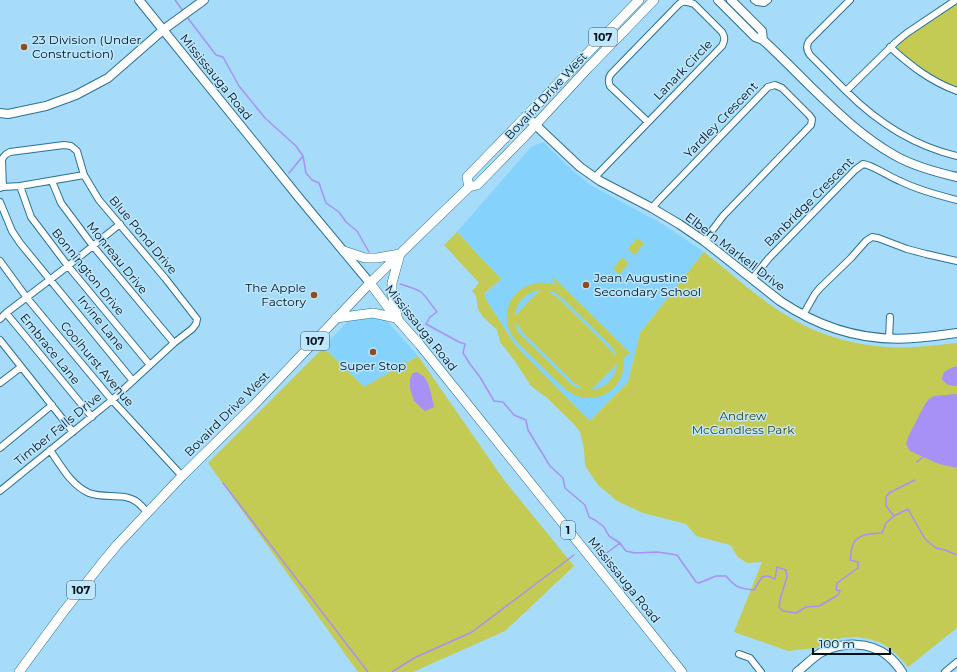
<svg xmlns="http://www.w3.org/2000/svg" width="957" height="672" viewBox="0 0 957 672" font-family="Montserrat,sans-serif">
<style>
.built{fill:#85d3fd}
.green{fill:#c3cb54;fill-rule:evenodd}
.water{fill:#a790f6}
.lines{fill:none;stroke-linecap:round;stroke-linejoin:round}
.stream{stroke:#a790f6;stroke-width:1.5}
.street-casing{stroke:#2b7193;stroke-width:8}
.secondary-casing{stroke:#2b7193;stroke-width:10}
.primary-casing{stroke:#2b7193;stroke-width:10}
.street{stroke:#fff;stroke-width:6}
.secondary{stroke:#fff;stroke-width:8}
.primary{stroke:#fff;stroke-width:9}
.poi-dot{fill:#8f4c1c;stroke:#bfe7fe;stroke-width:1.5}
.labels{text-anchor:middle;stroke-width:3;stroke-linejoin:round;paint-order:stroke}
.shield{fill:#bfe7fe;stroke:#39515f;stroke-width:1}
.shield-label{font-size:11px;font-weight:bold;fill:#00111b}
.poi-label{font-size:12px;fill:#00111b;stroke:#bfe7fe;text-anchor:start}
.street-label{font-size:12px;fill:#00111b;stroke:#bfe7fe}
.park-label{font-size:12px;fill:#3d400d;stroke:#bfe7fe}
</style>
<rect width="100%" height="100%" fill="#a6dcfa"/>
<path class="built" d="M543,142L574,172L592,186L661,223L704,252L703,253L640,333L628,382L590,421L515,345L487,301L484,295L501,279L457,232L531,147Z
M357,311L380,313L418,356L364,387L328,352L321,350Z"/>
<path class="green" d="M957,4V87C940,81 925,72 910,61C905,57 900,53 897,47L899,44L907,37L954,5Z
M457,232L501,279L484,294L487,301L515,345L590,421L628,382L640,333L703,253L704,252C733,275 762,302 794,320C822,336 855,345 887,347C910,349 934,345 957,343V628L908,667L900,658L891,649L881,643L869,639L857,637L842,638L826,643L816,648L788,651L734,632L762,562L747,563L738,557L730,545L696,536L686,524L643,513L617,501L598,485L585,466L584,449L580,432L574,424L547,398L531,386L514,360L500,342L497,330L483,317L478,309L476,296L472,291L479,283L444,245Z
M637,238L644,243L635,255L628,249Z
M622,257L629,263L620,274L613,269Z
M554,278L630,353L624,358C627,392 590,411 564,388L518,343C490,314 518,273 556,285L552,279ZM540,290L515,316C516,302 526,292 540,290ZM549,291L554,292L562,298L610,345L614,350L616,356L610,350V349L556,296H554ZM515,323L522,330L521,331L576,385L577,384L583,390L576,387L571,384L525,339L518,332ZM617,364C616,378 605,389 591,390Z
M321,350L328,352L364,387L418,356L504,480L574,566L505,631L413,672H358L208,463Z"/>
<path class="water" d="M957,366V386L948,385L942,380C942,370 949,369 957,366Z
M417,372C420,374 423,375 425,378C430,386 432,397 434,407L425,411L414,401L410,389V379L413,373Z
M957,394V468L939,464L910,451L906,444L908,437L925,404L929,399L934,396Z"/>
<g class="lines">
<path class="stream" d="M175,0L184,12
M187,17L216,55L223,57L239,86L265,118L296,146L303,156L306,173L312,180L319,183L326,203L339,212L346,222L357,231L369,252
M289,173L303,156
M400,284C406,286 415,288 421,292C426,296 432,306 437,312L430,317L426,324L459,342L465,344L463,353L470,364L480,377L494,401L503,402L514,415L526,420L528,430L550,466L563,478L565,488L585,505L589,517L595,520L604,527L609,536L620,543L626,551L635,553L658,552L677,555L696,582L699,583L716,576H726C736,588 739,588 754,590L762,577L768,576L775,579L777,567L786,570L787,577L781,596L779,607L783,611L796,613L806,607L819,606L838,595L840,591L836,590L837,583L858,568V562L850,560C851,555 851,551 852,547C856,533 871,534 882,533L886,523L894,516L908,509L925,539L936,548L945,550L957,555
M917,462L924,456
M223,483L368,672
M894,516L886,506V497L889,493L915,480
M604,555L620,543
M392,672L414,658L472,632L574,555"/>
<defs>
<path id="street" d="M754,0L757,2L764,3L768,0
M850,0L809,41C806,46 807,51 810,55L846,91L896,42L907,33L956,0
M890,47C911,66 930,81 957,91
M846,91C877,122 914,146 957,156
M595,177L722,46C725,40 725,37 722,32L694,4C688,2 684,0 679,4L611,74C608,78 608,81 610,86L648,122
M52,181L61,203L93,246L174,343
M20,186L31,217L68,266L150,365
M0,188L3,187L20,186L84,175
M0,202L12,231L20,243L133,381
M652,208L658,201L768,87L775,85L782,88L809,115L812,119L811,125L723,216L704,241
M0,261L27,298L112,400L182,476
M752,279L769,258L855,170L863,164C873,165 889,177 900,181C918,190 937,195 957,200
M6,313L92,417
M803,315L815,294L820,288L851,258L866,241L872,237L878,238L907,249L926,254L957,261
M0,319L6,313L68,266L120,224
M889,339L890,317
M0,340L73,432
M0,383L21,367
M0,448L52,405
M50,450C61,466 71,485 89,493C104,499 124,492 137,502C141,505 144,509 148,513
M0,491L112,400L174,343L192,329L196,324L197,319L165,278L99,200L84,175L77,151L71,146L64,145L10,152C6,154 4,155 2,160L3,187
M739,654L750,658L761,672
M945,672L957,662"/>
<path id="secondary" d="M139,0L300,199L370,283
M718,0L755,37L763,40C779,55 795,71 811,87C837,112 862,137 894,155C913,166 935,172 957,177
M731,0L762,31L763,40
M0,113L8,114L46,106L76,95L108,78L163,30L204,0
M526,116L580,167L600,181L652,208L679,224L704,241L780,301C820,328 866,342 914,338C928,337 943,335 957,333
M797,672C805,666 813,657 822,652C842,642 869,641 888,656C893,660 898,666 902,672"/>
<path id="primary" d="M469,187L467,177L639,0
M344,251L365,258H377L400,254
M400,254L392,283V293L398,320L420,345L682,672
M370,283L396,318
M336,318L373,313L396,318
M19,672L64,611L102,563L117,545L182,476L253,406L370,283L469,187L477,185L526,135L588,68L654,0"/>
</defs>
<use href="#street" class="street-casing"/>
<use href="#secondary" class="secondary-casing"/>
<use href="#primary" class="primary-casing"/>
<use href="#street" class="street"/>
<use href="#secondary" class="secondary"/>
<use href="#primary" class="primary"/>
</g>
<g class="poi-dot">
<circle cx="24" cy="47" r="4"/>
<circle cx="586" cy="285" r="4"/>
<circle cx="314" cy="295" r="4"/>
<circle cx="373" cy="352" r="4"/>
</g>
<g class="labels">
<g class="shield">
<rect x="589" y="28" width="28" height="18" rx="3"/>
<rect x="301" y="332" width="28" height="18" rx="3"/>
<rect x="561" y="521" width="14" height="18" rx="3"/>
<rect x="67" y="581" width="28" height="18" rx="3"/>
</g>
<g class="shield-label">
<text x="603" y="41">107</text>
<text x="315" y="345">107</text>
<text x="568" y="534">1</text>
<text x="81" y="594">107</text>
</g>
<g class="poi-label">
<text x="32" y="44">23 Division (Under<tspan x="32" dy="14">Construction)</tspan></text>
<text x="594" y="282">Jean Augustine<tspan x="594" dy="14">Secondary School</tspan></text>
<text x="306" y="292" text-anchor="end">The Apple<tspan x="306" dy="14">Factory</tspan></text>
<text x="373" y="370" text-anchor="middle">Super Stop</text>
</g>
<g class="street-label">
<text transform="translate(683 70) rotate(-46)" y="4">Lanark Circle</text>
<text transform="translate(216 77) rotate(51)" y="4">Mississauga Road</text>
<text transform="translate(546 96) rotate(-47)" y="4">Bovaird Drive West</text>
<text transform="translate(721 120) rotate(-46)" y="4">Yardley Crescent</text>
<text transform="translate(809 202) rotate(-45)" y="4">Banbridge Crescent</text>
<text transform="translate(143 235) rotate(50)" y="4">Blue Pond Drive</text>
<text transform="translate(735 252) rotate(37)" y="4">Elbern Markell Drive</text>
<text transform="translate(117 258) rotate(51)" y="4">Monreau Drive</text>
<text transform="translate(88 272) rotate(51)" y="4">Bonnington Drive</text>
<text transform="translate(101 323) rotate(51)" y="4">Irvine Lane</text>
<text transform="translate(421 328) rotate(51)" y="4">Mississauga Road</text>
<text transform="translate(50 349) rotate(51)" y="4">Embrace Lane</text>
<text transform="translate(97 364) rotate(50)" y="4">Coolhurst Avenue</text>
<text transform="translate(227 414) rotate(-45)" y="4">Bovaird Drive West</text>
<text transform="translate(58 429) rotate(-39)" y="4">Timber Falls Drive</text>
<text transform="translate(624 580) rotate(51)" y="4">Mississauga Road</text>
</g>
<g class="park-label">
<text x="743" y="420">Andrew<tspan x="743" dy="14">McCandless Park</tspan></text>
</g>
</g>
<path d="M813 648v6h77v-6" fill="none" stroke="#00111b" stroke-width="2"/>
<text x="819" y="648" font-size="12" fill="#00111b" stroke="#bfe7fe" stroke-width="3" paint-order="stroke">100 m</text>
</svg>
